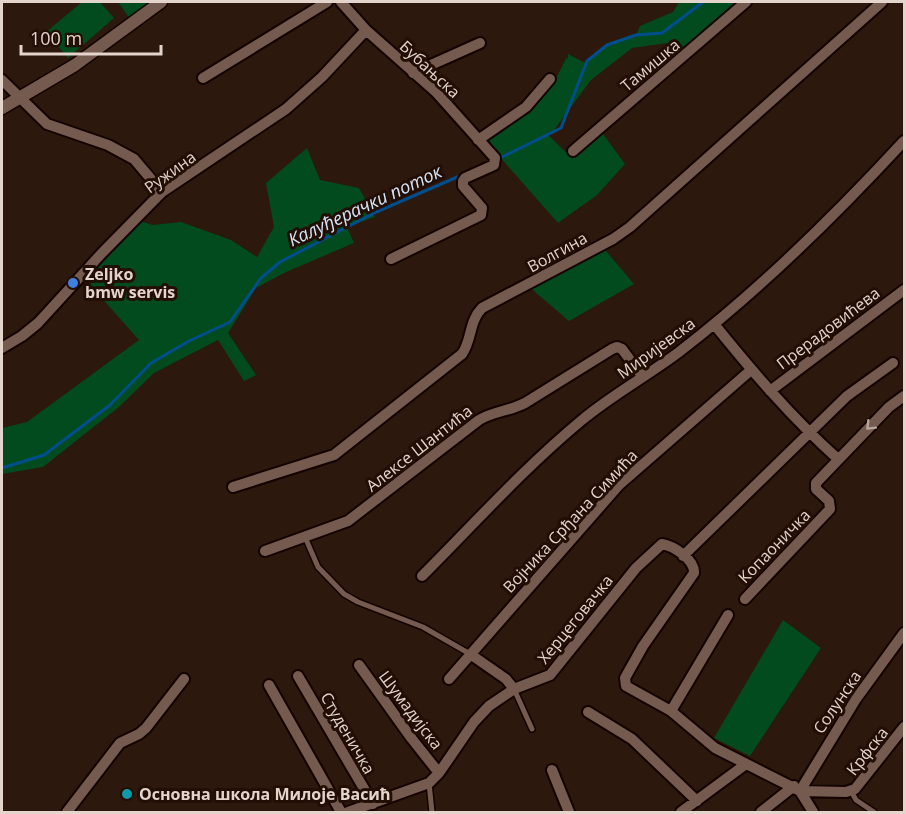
<svg xmlns="http://www.w3.org/2000/svg" width="906" height="814" viewBox="0 0 906 814" font-family="'Open Sans',sans-serif">
<style>
.green{fill:#014b1f}
.lines{fill:none;stroke-linecap:round;stroke-linejoin:round}
.stream{stroke:#004e8d;stroke-width:3}
.service-casing{stroke:#140300;stroke-width:8}
.minor-casing{stroke:#140300;stroke-width:14}
.tertiary-casing{stroke:#140300;stroke-width:15}
.service{stroke:#755b4f;stroke-width:5}
.minor{stroke:#755b4f;stroke-width:10}
.tertiary{stroke:#755b4f;stroke-width:12}
.oneway{stroke:#b7a49a}
.shop-dot{fill:#3f7fe0;stroke:#220e05;stroke-width:2}
.culture-dot{fill:#0f9aa8;stroke:#220e05;stroke-width:2}
.labels{text-anchor:middle;stroke-width:6;stroke-linejoin:round;paint-order:stroke}
.street-label{font-size:16px;fill:#e3d4cc;stroke:#220e05}
.poi-label{font-size:16px;font-weight:bold;fill:#e3d4cc;stroke:#220e05;text-anchor:start}
.water-label{font-size:18px;font-style:italic;fill:#d4e4f7;stroke:#220e05}
</style>
<rect width="100%" height="100%" fill="#2c180d"/>
<path class="green" d="M82,2H100L114,18L68,58L46,32Z
M118,2H152L130,19Z
M679,2H736L739,7L684,57L668,43L632,48L591,80L554,130L547,134L571,157L603,134L625,164L597,195L558,223L483,138L554,82L567,57L568,60V54L585,63L610,42L636,35L640,26L673,12Z
M307,148L320,180L359,188L375,217L347,227L354,243L284,273L256,288L228,333L256,375L244,381L218,340L154,373L119,407L43,467L2,474V428L27,422L139,340L82,276L136,220L153,225L181,222L231,240L257,257L274,227L266,183Z
M601,245L634,284L569,321L527,285Z
M783,620L821,648L750,756L714,738Z"/>
<g class="lines">
<path class="stream" d="M502,157L561,128L587,61L607,45L636,35L662,33L703,2
M2,468L44,455L110,405L151,363L189,341L230,322L261,278L280,262L374,213L462,175"/>
<defs>
<path id="service" d="M305,537L318,567L344,594L358,602L423,627L470,654
M514,689L532,729
M429,783L432,812
M851,791L856,800L874,812"/>
<path id="minor" d="M341,2L366,30L436,92L495,158L494,165L465,178L463,181V186L482,208L481,215L391,259
M413,73L480,43
M203,78L327,2
M2,80L47,124L108,145L134,159L162,192
M478,140L526,107L550,79
M573,151L746,2
M714,324C752,371 792,418 838,459
M2,348L22,336L38,323L102,253L162,192L286,109L322,77L366,30
M770,391L904,290
M233,487L334,455L462,354C472,340 469,321 482,308L613,239L630,227L882,2
M265,551L348,521L479,420C494,411 510,411 525,403L612,349L617,347L622,349L642,376
M683,556L847,396L893,363
M422,576C474,524 524,468 582,420C612,395 647,376 679,352C761,289 834,217 904,141
M745,599L830,509L829,501L816,489V483L889,407L904,396
M470,654L506,679L514,689
M359,665L412,739L439,773
M298,676L373,804
M449,679L619,485L751,370
M269,685L341,812
M671,711L728,615
M588,712L632,739L697,801
M552,770L569,812
M67,812L120,743L139,734L146,728L184,679
M348,812L429,783L439,773L474,722L489,706L514,689L550,675L636,568L662,544C674,546 695,560 694,573L643,646L625,678L626,686L671,711L715,748L800,791L846,792L855,789L904,727
M681,812L746,764
M761,812L794,786
M813,812L800,791L856,699L904,633"/>
<path id="tertiary" d="M2,108L75,65L161,2"/>
</defs>
<use href="#service" class="service-casing"/>
<use href="#minor" class="minor-casing"/>
<use href="#tertiary" class="tertiary-casing"/>
<use href="#service" class="service"/>
<use href="#minor" class="minor"/>
<use href="#tertiary" class="tertiary"/>
</g>
<defs><path id="oneway-chevron" d="M-2-3.5L2.5 0L-2 3.5" fill="none" stroke-width="1.6" stroke-linecap="round" stroke-linejoin="round" transform="scale(1.5)"/></defs>
<use class="oneway" href="#oneway-chevron" transform="translate(870 426) rotate(135)"/>
<circle class="shop-dot" cx="73" cy="283" r="6"/>
<circle class="culture-dot" cx="127" cy="794" r="6"/>
<g class="labels">
<g class="street-label">
<text transform="translate(650 65) rotate(-40)" y="6">Тамишка</text>
<text transform="translate(430 69) rotate(43)" y="6">Бубањска</text>
<text transform="translate(170 172) rotate(-36)" y="6">Ружина</text>
<text transform="translate(557 252) rotate(-29)" y="6">Волгина</text>
<text transform="translate(828 328) rotate(-37)" y="6">Прерадовићева</text>
<text transform="translate(656 348) rotate(-36)" y="6">Миријевска</text>
<text transform="translate(419 448) rotate(-38)" y="6">Алексе Шантића</text>
<text transform="translate(570 521) rotate(-47)" y="6">Војника Срђана Симића</text>
<text transform="translate(774 546) rotate(-46)" y="6">Копаоничка</text>
<text transform="translate(575 619) rotate(-51)" y="6">Херцеговачка</text>
<text transform="translate(837 702) rotate(-56)" y="6">Солунска</text>
<text transform="translate(411 710) rotate(53)" y="6">Шумадијска</text>
<text transform="translate(348 733) rotate(60)" y="6">Студеничка</text>
<text transform="translate(867 751) rotate(-52)" y="6">Крфска</text>
</g>
<g class="poi-label">
<text x="85" y="280">Zeljko<tspan x="85" dy="18">bmw servis</tspan></text>
<text x="139" y="800">Основна школа Милоје Васић</text>
</g>
<g class="water-label">
<text transform="translate(365 206) rotate(-25)" y="6">Калуђерачки поток</text>
</g>
</g>
<rect width="906" height="814" fill="none" stroke="#e3d4cc" stroke-width="6"/>
<path d="M21 45v9h140v-9" fill="none" stroke="#e3d4cc" stroke-width="3"/>
<text x="30" y="45" font-size="18" fill="#e3d4cc" stroke="#220e05" stroke-width="4.5" paint-order="stroke">100 m</text>
</svg>
